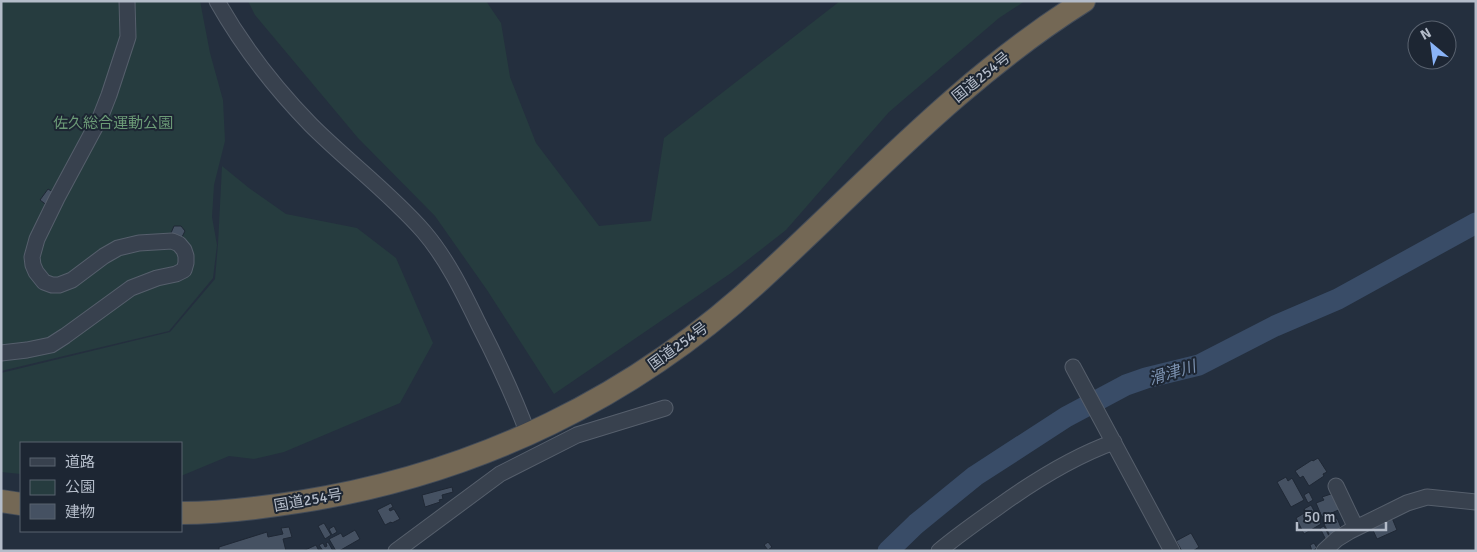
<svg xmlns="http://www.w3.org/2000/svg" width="1477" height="552" viewBox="0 0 1477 552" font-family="Signika,'Noto Sans JP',sans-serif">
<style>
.green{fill:#263c3f}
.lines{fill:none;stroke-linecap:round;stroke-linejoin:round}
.river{stroke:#394c67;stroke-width:21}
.building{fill:#455162;stroke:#1f2835}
.minor-casing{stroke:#565f6c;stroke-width:17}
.highway-casing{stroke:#434c59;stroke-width:24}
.minor{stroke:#38414e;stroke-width:15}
.highway{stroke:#746855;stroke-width:22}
.labels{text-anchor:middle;stroke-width:4;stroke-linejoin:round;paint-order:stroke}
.street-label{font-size:15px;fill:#b4bcc9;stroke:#1d2633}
.park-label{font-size:15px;fill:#6b9a76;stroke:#1d2633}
.water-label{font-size:16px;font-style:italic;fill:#7c92b1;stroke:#1d2633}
</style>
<rect width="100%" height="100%" fill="#242f3e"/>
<path class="green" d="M1,1H200L210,53L223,100L225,141L214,185L212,217L217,245L213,278L169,331L1,371Z
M248,1H486L501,23L510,77L536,143L599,226L651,221L664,138L840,1H1025L999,18L889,112L786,230L731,273L554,394L487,290L435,216L358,138L255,15Z
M222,166L249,188L286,214L357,228L396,258L433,343L400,403L284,452L254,459L229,456L181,476V443H21V474L1,472V373L170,332L215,279L218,244Z"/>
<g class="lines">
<path class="river" d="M888,551L916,524L975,476L1066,417L1126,385L1146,378L1199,365L1275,326L1338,299L1476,223"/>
</g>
<path class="building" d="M48,189L56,194L48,206L40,200Z
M174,226H181L185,231L182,237L175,238L171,233Z
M1318,458L1327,472L1323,474L1324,476L1309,486L1303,476L1300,478L1295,471L1312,460L1313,461Z
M1286,477L1288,481L1292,478L1304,500L1291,507L1277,482Z
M452,487L453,492L442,495L443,499L439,500L440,502L425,507L422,495Z
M1309,492L1313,500L1308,503L1304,495Z
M1331,494V495L1334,494L1341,509L1322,517L1316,503L1324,500L1322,497Z
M391,503L393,507L389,509L390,511L394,509L400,519L392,523L391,522L385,525L377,510Z
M1311,505L1321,524L1304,534L1296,518L1306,512L1304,509Z
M1337,518L1342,530L1330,536L1324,524Z
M1392,518L1397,530L1377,539L1372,528Z
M324,523L331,535L325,539L318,526Z
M334,526L337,532L332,535L329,529Z
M1324,526L1330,538L1326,540L1320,528Z
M289,527L292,537L283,539L286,551H219V547L267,532L268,537L283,534L281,528Z
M355,530L360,539L339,551H336L329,539L341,533L343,537Z
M1191,533L1199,547L1193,551H1182L1176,541Z
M328,542L333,551H323L319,545L323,543L325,547L327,546L326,543Z
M768,542L772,547L768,550L764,545Z
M1314,543L1317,548L1312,551L1310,545Z
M316,545L319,551H303Z"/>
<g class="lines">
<defs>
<path id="minor" d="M217,1C243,47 274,87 311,125C347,161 391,194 424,232C447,259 463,292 478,323C497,360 514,396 528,434
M1,353L27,350L51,345L65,336L131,288L157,278L176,274L184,270L186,263V256L184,250L179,244L172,241L139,243L118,248L104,256L72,280L59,285H52L44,282L36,272L33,265L32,257L37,239L57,198L100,118L109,95L128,37L127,1
M1073,367L1172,551
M1336,486L1356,528
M396,551L500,474L577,435L665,408
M939,551C958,535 978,521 998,507C1034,481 1072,457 1114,442
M1324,551L1337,539L1350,531L1407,503L1427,497L1476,502"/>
<path id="highway" d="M1,501L21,504
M181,513C221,513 260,508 298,502C477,474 636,397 768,273C871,178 963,77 1084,1"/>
</defs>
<use href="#minor" class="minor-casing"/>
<use href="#highway" class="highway-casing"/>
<use href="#minor" class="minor"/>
<use href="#highway" class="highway"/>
</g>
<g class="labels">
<g class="street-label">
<text transform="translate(981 77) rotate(-39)" y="5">国道254号</text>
<text transform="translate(678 346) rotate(-36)" y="5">国道254号</text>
<text transform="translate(308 500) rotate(-10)" y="5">国道254号</text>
</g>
<g class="park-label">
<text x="113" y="128">佐久総合運動公園</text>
</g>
<g class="water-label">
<text transform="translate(1172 372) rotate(-17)" y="6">滑津川</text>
</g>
</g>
<rect width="1477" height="552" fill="none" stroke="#b4bcc9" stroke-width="5"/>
<rect x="20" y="442" width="162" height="90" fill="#1d2633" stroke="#59626f"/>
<rect x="30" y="458" width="25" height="8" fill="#38414e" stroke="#59626f"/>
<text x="65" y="467" font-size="15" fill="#b4bcc9">道路</text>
<rect x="30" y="480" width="25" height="15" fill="#263c3f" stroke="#59626f"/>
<text x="65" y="492" font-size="15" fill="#b4bcc9">公園</text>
<rect x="30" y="504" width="25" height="15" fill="#455162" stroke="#59626f"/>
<text x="65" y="517" font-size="15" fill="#b4bcc9">建物</text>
<g transform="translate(1432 45) rotate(331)"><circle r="24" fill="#1d2633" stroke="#59626f"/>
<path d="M0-4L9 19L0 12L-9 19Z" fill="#8ab4f8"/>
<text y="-8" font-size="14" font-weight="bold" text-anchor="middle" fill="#b4bcc9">N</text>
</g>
<path d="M1297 522v8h89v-8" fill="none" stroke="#b4bcc9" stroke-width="2.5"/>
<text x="1304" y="522" font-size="15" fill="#b4bcc9" stroke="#1d2633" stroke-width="4" paint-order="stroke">50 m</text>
</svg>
